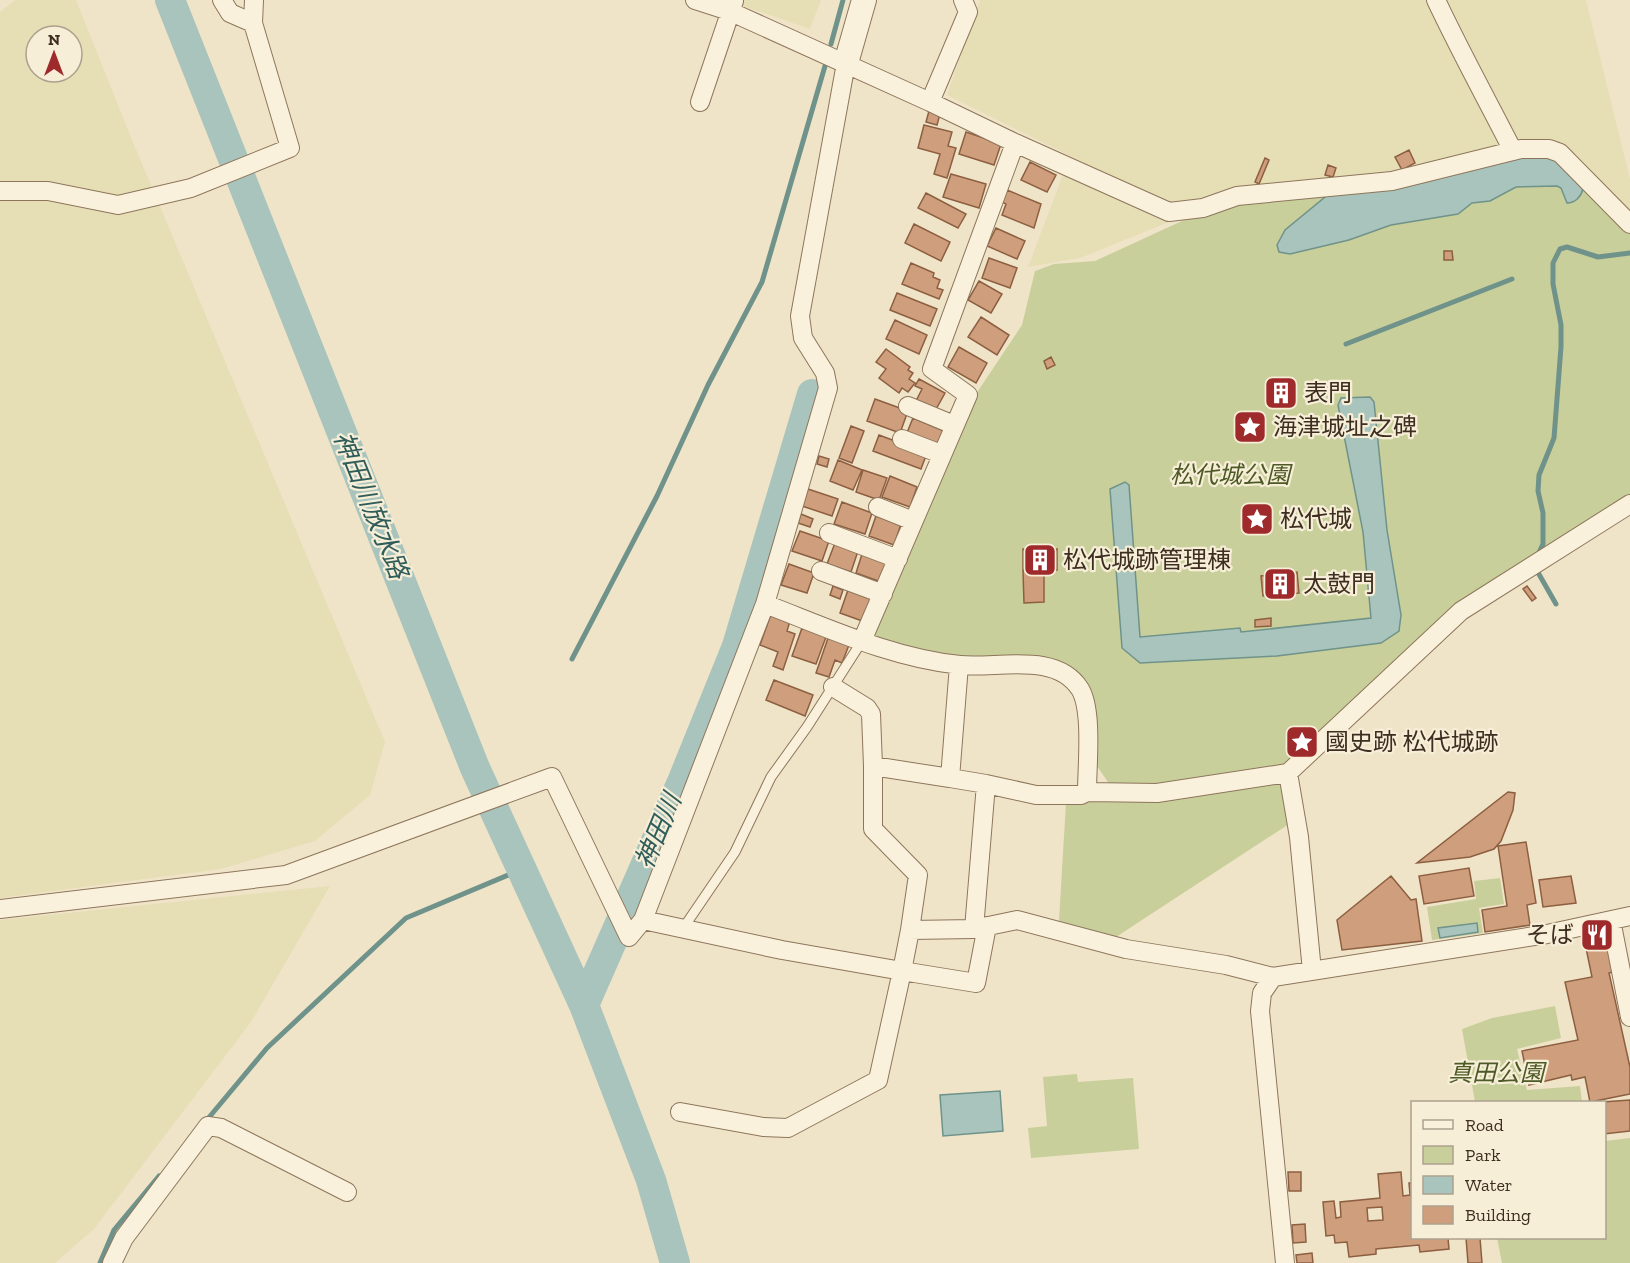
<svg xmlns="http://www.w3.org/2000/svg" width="1630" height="1263" viewBox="0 0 1630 1263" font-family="'Zilla Slab','Noto Sans JP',serif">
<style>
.farmland{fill:#e6deb5;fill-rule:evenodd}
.green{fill:#c9cf9b}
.water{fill:#a9c4bc;stroke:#6f938a;stroke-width:1.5}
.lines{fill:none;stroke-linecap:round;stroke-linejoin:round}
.stream{stroke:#6f938a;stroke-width:5}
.river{stroke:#a9c4bc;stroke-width:30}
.building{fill:#cf9f7d;stroke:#8d5f41;stroke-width:1.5;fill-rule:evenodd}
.service-casing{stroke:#8d765c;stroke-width:11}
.minor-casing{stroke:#8d765c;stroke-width:20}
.tertiary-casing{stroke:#8d765c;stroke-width:26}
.service{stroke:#faf1dc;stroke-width:9}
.minor{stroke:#faf1dc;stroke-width:18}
.tertiary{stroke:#faf1dc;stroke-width:24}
.labels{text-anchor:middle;stroke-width:4.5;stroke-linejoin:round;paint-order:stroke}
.poi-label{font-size:24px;fill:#3d2e20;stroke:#f7eed8;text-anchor:start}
.park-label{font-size:24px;font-style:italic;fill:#4d5a26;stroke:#f7eed8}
.water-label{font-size:26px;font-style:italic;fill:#2f5d5a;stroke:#f7eed8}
</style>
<rect width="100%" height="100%" fill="#f0e4c8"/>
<path class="farmland" d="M15,0H76L130,135L385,742L370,795L315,841L221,869L0,898V12ZM36,36H72V72H36Z
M725,0H821L810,29Z
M980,0H1428L1502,147L1363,177L1185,206L1163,202L947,95Z
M1437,0H1586L1630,179V217L1514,145Z
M1064,172L1174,220L1080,258L1028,267Z
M330,886L251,1022L94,1229L55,1263H0V920Z"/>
<path class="green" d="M1551,155L1630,232V499L1480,593L1286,767L1153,786L1112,788L1095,763L1082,678L950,659L870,640L976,394L1022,325L1035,271L1054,264L1095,261L1184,220L1240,203Z
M1284,781L1289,824L1116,937L1062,925L1059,921L1066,802L1154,800Z
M1500,878L1504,904L1479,908L1483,933L1432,940L1427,907L1476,899L1474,881Z
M1555,1006L1561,1038L1517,1049L1527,1090L1580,1086L1582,1102H1475L1462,1029L1492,1018Z
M1077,1074L1078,1082L1133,1078L1139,1149L1031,1158L1028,1128L1047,1126L1043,1077Z
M1630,1138V1263H1502L1497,1238H1604L1605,1141Z"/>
<path class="water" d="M1517,155H1551L1583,189C1581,197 1575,203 1567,203L1561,188L1557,186L1516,187L1490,201L1472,203L1458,214L1391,225L1349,240L1290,254L1279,252L1277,245L1285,230L1330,193Z
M1370,397L1374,402L1387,530L1401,615L1399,631L1381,643L1277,656L1140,663L1122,648L1110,489L1125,482L1129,485L1140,637L1240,628L1241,632L1371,618L1363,532L1338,405L1341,398Z
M1477,923L1478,932L1440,938L1438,928Z
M1000,1091L1003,1131L943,1136L940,1095Z"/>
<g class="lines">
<path class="stream" d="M831,44L843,0
M1346,344L1512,279
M1537,557L1543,544V513L1538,491L1539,475L1554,438L1561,347V325L1553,284V263L1560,249L1567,247L1598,257L1630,253
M1536,569L1556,604
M572,659L657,496L708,385L762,282L825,66
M475,768L483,756
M206,1121L267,1048L406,918L520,870
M100,1263L114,1230L159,1176"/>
<path class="river" d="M170,0L475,768L584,1005L651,1180L675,1263
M584,1005L682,782L737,646L812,394"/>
</g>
<path class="building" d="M929,111L940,114L937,125L926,122Z
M924,125L952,132L948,146L956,148L947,178L934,174L940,154L918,148Z
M966,132L1001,144L994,165L959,154Z
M1409,150L1415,163L1402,170L1395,157Z
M1265,158L1269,160L1259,184L1255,182Z
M1030,162L1056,175L1047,192L1021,180Z
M1328,165L1336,168L1333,177L1325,175Z
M951,174L986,184L979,208L943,197Z
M1007,190L1041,204L1034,228L1002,215L1006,204L1002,202Z
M926,193L966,214L958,228L918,208Z
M914,224L950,242L941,261L905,243Z
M996,228L1025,241L1017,259L987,246Z
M1444,251H1452L1453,260H1444Z
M989,258L1017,268L1010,288L982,278Z
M911,263L934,273L933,277L940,280L937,288L943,290L939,299L902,284Z
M979,281L1002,294L991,313L968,300Z
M897,293L937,309L930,326L890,310Z
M981,317L1009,335L997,355L968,337Z
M895,320L927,335L919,354L886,339Z
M959,347L987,363L976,383L948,367Z
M886,349L910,367L908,370L913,373L909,379L915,383L908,392L902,388L899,393L879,378L886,369L876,362Z
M1051,357L1055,365L1047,369L1044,361Z
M919,379L945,393L935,411L916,401L922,389L915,386Z
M1288,384L1291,397L1273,401L1271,388Z
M875,399L908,411L900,433L867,421Z
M913,418L944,431L937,448L906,435Z
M851,426L864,431L852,463L839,458Z
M879,435L927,453L921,469L873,451Z
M819,456L829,459L827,467L817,464Z
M838,460L862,470L853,490L830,481Z
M863,470L887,478L879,500L856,492Z
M890,476L917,487L910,507L882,497Z
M808,489L838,499L832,516L802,506Z
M842,502L872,513L865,534L834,524Z
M801,514L813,519L810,527L798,523Z
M876,516L901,524L894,545L869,536Z
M800,531L829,541L822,561L792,551Z
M835,543L858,551L851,572L827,564Z
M1023,549H1057V570H1023Z
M863,551L889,559L881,582L856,573Z
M789,564L814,573L807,593L781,585Z
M1023,571H1044V602L1024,603Z
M1297,572L1299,593L1263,596L1261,576Z
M833,586L843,590L840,599L830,595Z
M1527,586L1536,598L1532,601L1523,589Z
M849,587L874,595L865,622L840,613Z
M771,614L790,621L787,631L795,634L783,670L773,666L778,652L760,645Z
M1271,618V626L1255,627V620Z
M802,628L826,637L816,664L792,656Z
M828,638L849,645L842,663L835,660L829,677L816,673Z
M774,680L813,695L805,716L766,700Z
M1508,792L1515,793L1513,810L1501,841L1494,849L1470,857L1417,863Z
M1526,842L1536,903L1527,905L1530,925L1485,932L1482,910L1507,906L1498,846Z
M1469,868L1474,896L1424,904L1419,876Z
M1391,876L1411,900L1416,899L1422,941L1342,950L1337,920Z
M1571,876L1576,903L1543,907L1539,880Z
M1607,944L1613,972L1609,973L1630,1067V1094L1590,1102L1585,1077L1572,1080L1571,1075L1529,1085L1522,1051L1578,1040L1565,982L1592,977L1586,948Z
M1630,1100V1131L1604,1134V1102H1602Z
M1288,1172H1301V1191H1289Z
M1401,1172L1403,1196L1410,1195L1409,1183H1412V1238H1448L1449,1249L1420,1252L1419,1245L1376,1249V1254L1349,1257L1347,1242L1335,1243L1334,1235L1326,1236L1323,1202L1334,1201L1336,1218L1341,1217L1340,1202L1380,1198L1378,1174ZM1382,1207L1383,1220L1368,1221L1367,1208Z
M1305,1224L1306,1242L1293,1243L1292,1225Z
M1466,1238H1480L1482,1263H1468Z
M1312,1253L1313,1263H1297L1296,1255Z"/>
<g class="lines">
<defs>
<path id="service" d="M684,927L735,852L771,777L807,727L862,641"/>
<path id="minor" d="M222,0L230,13L253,23
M695,0L729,11L930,102
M963,0L968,12L930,102L1015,143L1169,212L1203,208L1237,196L1392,181L1521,149H1549L1560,153L1630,224
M1436,0C1460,51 1487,100 1513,151
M700,102L734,1
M0,191H48L118,205L191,188L290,148L253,23L254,0
M908,406L954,425
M902,439L941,454
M878,507L913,521
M829,533L898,559
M821,571L883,594
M765,604C828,628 892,658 960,665C997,669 1056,651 1080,689C1093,710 1087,766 1087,792L1157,793L1288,773L1461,611L1630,504
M862,641L968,395L932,369L1015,143
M959,665L950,778L986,784L974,929
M833,687L867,708L871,714L873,766
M1288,773L1299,837L1312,971
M986,784L1036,795H1081L1087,792
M0,909L286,875L552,777L629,937L643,920L782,950L902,971L910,930L974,929L1017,920L1126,949L1226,965L1273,977L1547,934L1630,916
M643,920L765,604L828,388L825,373L803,338L800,316L846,63
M1611,920L1630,1017
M910,930L918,875L873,829V766L950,778
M1273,977L1262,993L1260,1011L1285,1263
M680,1112L763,1127L788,1128L878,1080L902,971L976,983L987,926
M112,1263L124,1238L208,1126L221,1128L347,1192"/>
<path id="tertiary" d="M846,63L864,0"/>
</defs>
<use href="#service" class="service-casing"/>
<use href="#minor" class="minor-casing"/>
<use href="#tertiary" class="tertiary-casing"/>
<use href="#service" class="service"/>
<use href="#minor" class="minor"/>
<use href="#tertiary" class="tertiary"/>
</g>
<defs>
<symbol id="building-square" viewBox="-11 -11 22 22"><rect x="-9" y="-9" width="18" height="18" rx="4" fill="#9e2a2b" stroke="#f7eed8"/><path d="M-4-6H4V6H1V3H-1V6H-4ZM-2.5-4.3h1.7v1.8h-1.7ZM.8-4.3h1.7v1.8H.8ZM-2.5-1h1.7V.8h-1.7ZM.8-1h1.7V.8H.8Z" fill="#fff"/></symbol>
<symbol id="sight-square" viewBox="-11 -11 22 22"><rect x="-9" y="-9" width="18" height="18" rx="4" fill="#9e2a2b" stroke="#f7eed8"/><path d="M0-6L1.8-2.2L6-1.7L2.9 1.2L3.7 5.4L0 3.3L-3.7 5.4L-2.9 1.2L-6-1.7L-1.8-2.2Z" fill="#fff"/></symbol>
<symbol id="restaurant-square" viewBox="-11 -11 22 22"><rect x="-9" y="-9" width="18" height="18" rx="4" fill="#9e2a2b" stroke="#f7eed8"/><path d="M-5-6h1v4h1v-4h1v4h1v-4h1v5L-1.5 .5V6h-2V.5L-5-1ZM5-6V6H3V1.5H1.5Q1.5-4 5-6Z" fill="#fff"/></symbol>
</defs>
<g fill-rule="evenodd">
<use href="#building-square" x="1262" y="374" width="38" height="38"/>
<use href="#sight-square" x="1231" y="408" width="38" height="38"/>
<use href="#sight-square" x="1238" y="500" width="38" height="38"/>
<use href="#building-square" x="1021" y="541" width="38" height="38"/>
<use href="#building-square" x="1261" y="565" width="38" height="38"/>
<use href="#sight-square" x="1283" y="723" width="38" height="38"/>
<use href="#restaurant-square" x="1578" y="916" width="38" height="38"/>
</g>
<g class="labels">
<g class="poi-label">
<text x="1304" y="401">表門</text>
<text x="1273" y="435">海津城址之碑</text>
<text x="1280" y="527">松代城</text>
<text x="1063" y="568">松代城跡管理棟</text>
<text x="1303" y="592">太鼓門</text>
<text x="1325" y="750">國史跡 松代城跡</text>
<text x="1574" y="943" text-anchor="end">そば</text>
</g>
<g class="park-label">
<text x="1230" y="483">松代城公園</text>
<text x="1496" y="1081">真田公園</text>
</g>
<g class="water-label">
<text transform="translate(371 505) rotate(68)" y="9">神田川放水路</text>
<text transform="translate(658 831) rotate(-67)" y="9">神田川</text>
</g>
</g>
<rect x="1411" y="1101" width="195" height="138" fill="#f7eed8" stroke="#ada18e" stroke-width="1.5"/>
<rect x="1423" y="1120" width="30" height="9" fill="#faf1dc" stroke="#ada18e" stroke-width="1.5"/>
<text x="1465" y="1131" font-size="18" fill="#3d2e20">Road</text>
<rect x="1423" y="1146" width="30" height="18" fill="#c9cf9b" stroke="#ada18e" stroke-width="1.5"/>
<text x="1465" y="1161" font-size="18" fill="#3d2e20">Park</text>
<rect x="1423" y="1176" width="30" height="18" fill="#a9c4bc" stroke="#ada18e" stroke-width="1.5"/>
<text x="1465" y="1191" font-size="18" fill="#3d2e20">Water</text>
<rect x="1423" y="1206" width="30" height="18" fill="#cf9f7d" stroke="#ada18e" stroke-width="1.5"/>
<text x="1465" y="1221" font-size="18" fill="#3d2e20">Building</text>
<g transform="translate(54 54)"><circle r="28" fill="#f7eed8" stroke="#ada18e" stroke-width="1.5"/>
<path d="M0-4.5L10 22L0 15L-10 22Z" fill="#9e2a2b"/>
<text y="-9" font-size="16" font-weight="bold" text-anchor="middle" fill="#3d2e20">N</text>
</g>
</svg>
